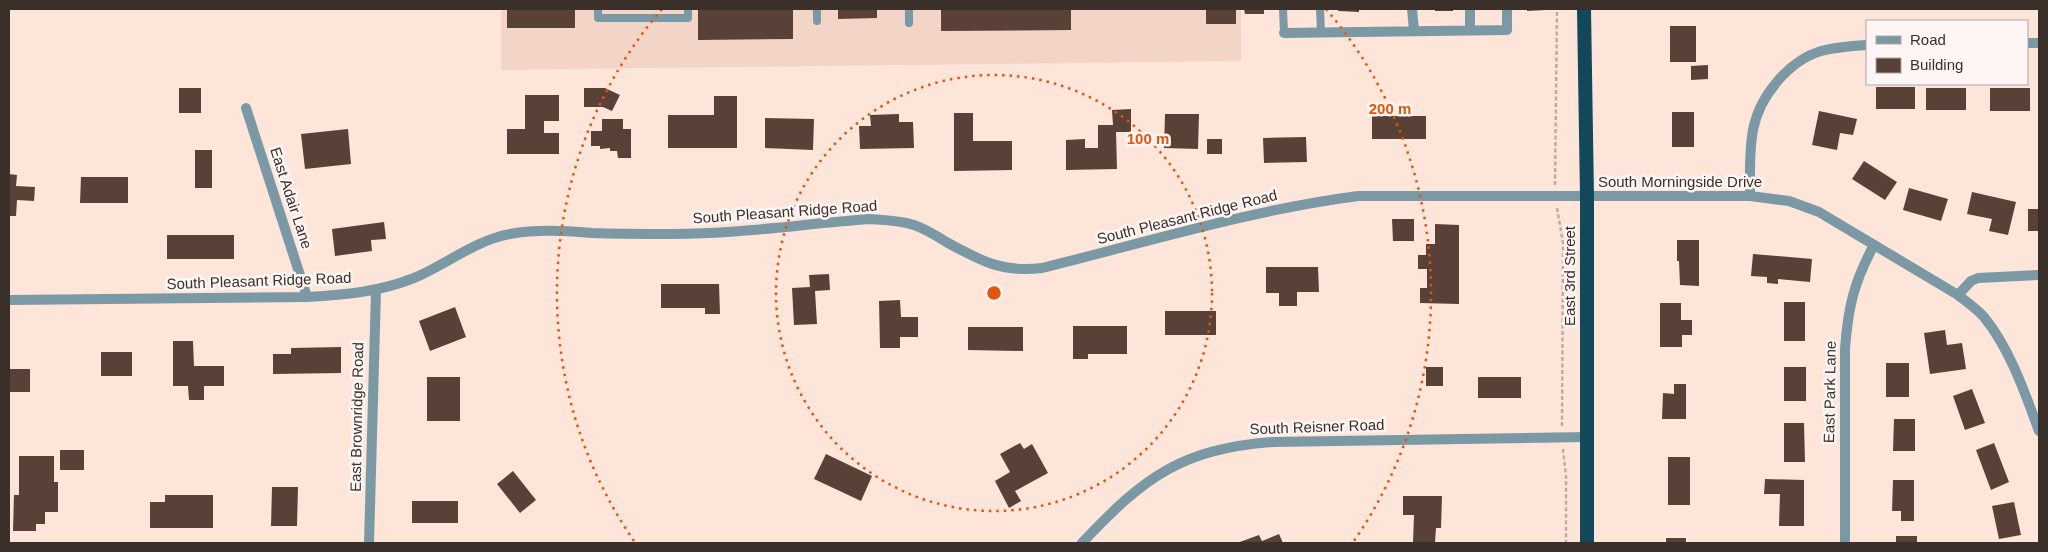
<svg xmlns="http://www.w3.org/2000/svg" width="2048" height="552" viewBox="0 0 2048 552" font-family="Arial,sans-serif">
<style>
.built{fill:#f3d5c8}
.building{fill:#5a4137}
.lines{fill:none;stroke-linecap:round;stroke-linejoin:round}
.path{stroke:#c0aba2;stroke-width:2.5;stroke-dasharray:4 2.5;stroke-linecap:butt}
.service{stroke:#7b99a5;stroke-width:8}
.minor{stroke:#7b99a5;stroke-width:10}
.trunk{stroke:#12485a;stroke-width:14}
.ring{fill:none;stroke:#df570e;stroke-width:2.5;stroke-dasharray:2.5 5}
.labels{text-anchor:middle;stroke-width:5;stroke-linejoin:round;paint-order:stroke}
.street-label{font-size:15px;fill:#3b2f2a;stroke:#fdf6f4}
.centre{fill:#df570e;stroke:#fdf6f4;stroke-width:2.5}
.ring-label{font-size:15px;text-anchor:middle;font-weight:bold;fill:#df570e;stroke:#fdf6f4;stroke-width:5;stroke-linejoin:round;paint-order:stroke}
</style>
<rect width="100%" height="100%" fill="#fde5da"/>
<path class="built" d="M501,9H1241V61L501,70Z"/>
<path class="building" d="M507,9H575V28H507Z
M698,9H793V39L698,40Z
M838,9H877V18L838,19Z
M941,9H1071V30L941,31Z
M1206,9H1236V24H1206Z
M1244,9H1264V14H1245Z
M1339,9H1359V12L1338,11Z
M1435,9H1453V11H1435Z
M1527,9H1546V10L1527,11Z
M1670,26H1696V62H1670Z
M1708,65V79L1691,80V66Z
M1876,87H1915V109H1876Z
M179,88H201V113H179Z
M584,88H605L620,95L612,111L603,107H584Z
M1926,88H1966V110H1926Z
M1990,88H2030V111H1990Z
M525,95H559V121H544V133H559V154H507V129H525Z
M714,96H737V148H668V115H714Z
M1131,109V132H1116L1117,169L1066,170V140L1085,139V148H1098V125H1113L1112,110Z
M1819,111L1857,119L1853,135L1840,133L1837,150L1812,145Z
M1672,112H1694V147H1672Z
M954,113H973V141H1012V170L954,171Z
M899,114V122H913L914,148L860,149L859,126H871L870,115Z
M1165,114H1199L1198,149L1164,148Z
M1372,116H1426V139H1372Z
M765,118L814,119L813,150L765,148Z
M602,119H623V129H631V158H618L617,151H610V148L600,149V146H591V131H602Z
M348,129L351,164L305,169L301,134Z
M1306,137L1307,162L1264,163L1263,138Z
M1207,139H1222V154H1207Z
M195,150H212V188H195Z
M1864,161L1897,182L1885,200L1852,179Z
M9,174L17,175L16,186L35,187L34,201L17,200L16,216H9Z
M81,177H128V203H80Z
M1909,188L1948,199L1941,221L1903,210Z
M1972,192L2016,202L2008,235L1989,231L1992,219L1967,214Z
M2028,209H2039V231H2028Z
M1392,219H1414V241H1393Z
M384,222L386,239L371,240L372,251L335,256L332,229Z
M1435,224L1459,225V304L1420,303V288H1427V269H1418V255H1426V244H1435Z
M167,235H234V259H167Z
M1677,240H1699V286L1680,285L1679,261H1677Z
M1753,254L1812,259L1810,282L1778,279V284L1767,283V277L1751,276Z
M1266,267H1318L1319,292H1297V306H1279V293H1266Z
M829,274L830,290L815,291L817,324L794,325L792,288L810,287L809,275Z
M661,284H719L720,314H705V308H661Z
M900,300L901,317H918V337H900V348H880L879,301Z
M1784,302H1805V341H1784Z
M1660,303H1681V320H1692V335H1682V347H1660Z
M455,307L466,337L430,351L419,321Z
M1165,311H1216V335H1165Z
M1073,326H1127V354H1088V359H1073Z
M968,327H1023V351L968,350Z
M1945,330L1947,345L1962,343L1966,369L1930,374L1924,333Z
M173,341H193L194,366H224V386H204V400H189L188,386H173Z
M341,347V373L273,374V354H291V348Z
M101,352H132V376H101Z
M1886,363H1909V397H1886Z
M1426,367H1443V386H1426Z
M1784,367H1806V401H1784Z
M9,369H30V392H9Z
M427,377H460V421H427Z
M1478,377H1521V398H1478Z
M1674,384H1686V419H1662L1663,393L1674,394Z
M1972,389L1985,423L1965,430L1953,396Z
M1894,419H1915V451H1893Z
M1784,423H1804L1805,462H1784Z
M1020,443L1024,449L1032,444L1048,473L1015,491L1021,501L1009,508L995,481L1010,472L1000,454Z
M1994,443L2009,482L1991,490L1976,450Z
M60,450H84V470H60Z
M826,454L872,476L861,501L814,479Z
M19,456H54V482H58V512H45V524H36V531H13L14,495H19Z
M1668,457H1690V505H1668Z
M513,471L536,500L520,513L497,484Z
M1765,479L1804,480V526H1779L1780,494H1764Z
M1893,480H1914V521H1901V511H1892Z
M272,487H298L297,526H271Z
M165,495H213V528H150V502H165Z
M1403,496H1442L1441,528H1436L1435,543H1413L1414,515H1403Z
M412,501H458V523H412Z
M2014,502L2021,535L1999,539L1992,506Z
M1279,534L1283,543H1237L1259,535L1262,541Z
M1896,536H1917V543H1896Z
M1666,538H1686V543H1666Z"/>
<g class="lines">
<path class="path" d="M1555,185L1557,9
M1557,208L1563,243L1562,427
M1563,449L1566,476V543"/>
<path class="service" d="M598,9V18H688V9
M817,9V21
M909,9V23
M1283,9L1284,33
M1320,9L1321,32"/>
<path class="minor" d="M1412,9L1414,30
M1470,9V30
M1284,33L1507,30V9
M2027,43H2039
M246,108L307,297
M1750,196C1750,174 1749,151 1753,130C1759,97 1788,61 1821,51C1836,47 1851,46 1867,45
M1958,295L1971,281L1978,278L2039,275
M9,300L307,297C344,295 379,292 414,278C447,264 474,241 510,234C538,229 565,231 593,233C619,234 646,234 672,234C738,234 803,224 869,219C884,220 899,220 914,225C926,229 937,236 948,243C981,261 1003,273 1042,268C1147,242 1251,210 1358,196H1750L1789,201L1819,212L1958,295C1967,302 1977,309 1984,317C2010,349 2025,393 2039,431
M369,543L376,291
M1082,543C1144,477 1181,449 1273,442L1587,437
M1845,543V349C1848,307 1854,282 1874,245"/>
<path class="trunk" d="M1584,9L1587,197V543"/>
</g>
<g class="ring">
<circle cx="994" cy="293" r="218"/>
<path d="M634 541A437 437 0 0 1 662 9M1326 9A437 437 0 0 1 1354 541"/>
</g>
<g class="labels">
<g class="street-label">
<text x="1680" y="187">South Morningside Drive</text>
<text transform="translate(291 198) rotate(72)" y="5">East Adair Lane</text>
<text transform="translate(785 212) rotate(-4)" y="5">South Pleasant Ridge Road</text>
<text transform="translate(1187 217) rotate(-14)" y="5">South Pleasant Ridge Road</text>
<text transform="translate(1570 276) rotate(-90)" y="5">East 3rd Street</text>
<text transform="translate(259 281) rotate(-2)" y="5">South Pleasant Ridge Road</text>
<text transform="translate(1830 392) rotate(-89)" y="5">East Park Lane</text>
<text transform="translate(357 417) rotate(-89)" y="5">East Brownridge Road</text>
<text transform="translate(1317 427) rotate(-2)" y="5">South Reisner Road</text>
</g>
</g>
<circle cx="994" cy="293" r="8" class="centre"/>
<g class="ring-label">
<text x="1390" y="114">200 m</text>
<text x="1148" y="144">100 m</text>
</g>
<rect width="2048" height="552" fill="none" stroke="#3b2f2a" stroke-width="20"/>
<rect x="1866" y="20" width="162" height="65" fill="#fdf6f4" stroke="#afa6a3"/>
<rect x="1876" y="36" width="25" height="8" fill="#7b99a5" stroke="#afa6a3"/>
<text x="1910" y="45" font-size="15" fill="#3b2f2a">Road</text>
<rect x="1876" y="58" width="25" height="15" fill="#5a4137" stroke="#afa6a3"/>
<text x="1910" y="70" font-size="15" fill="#3b2f2a">Building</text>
</svg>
